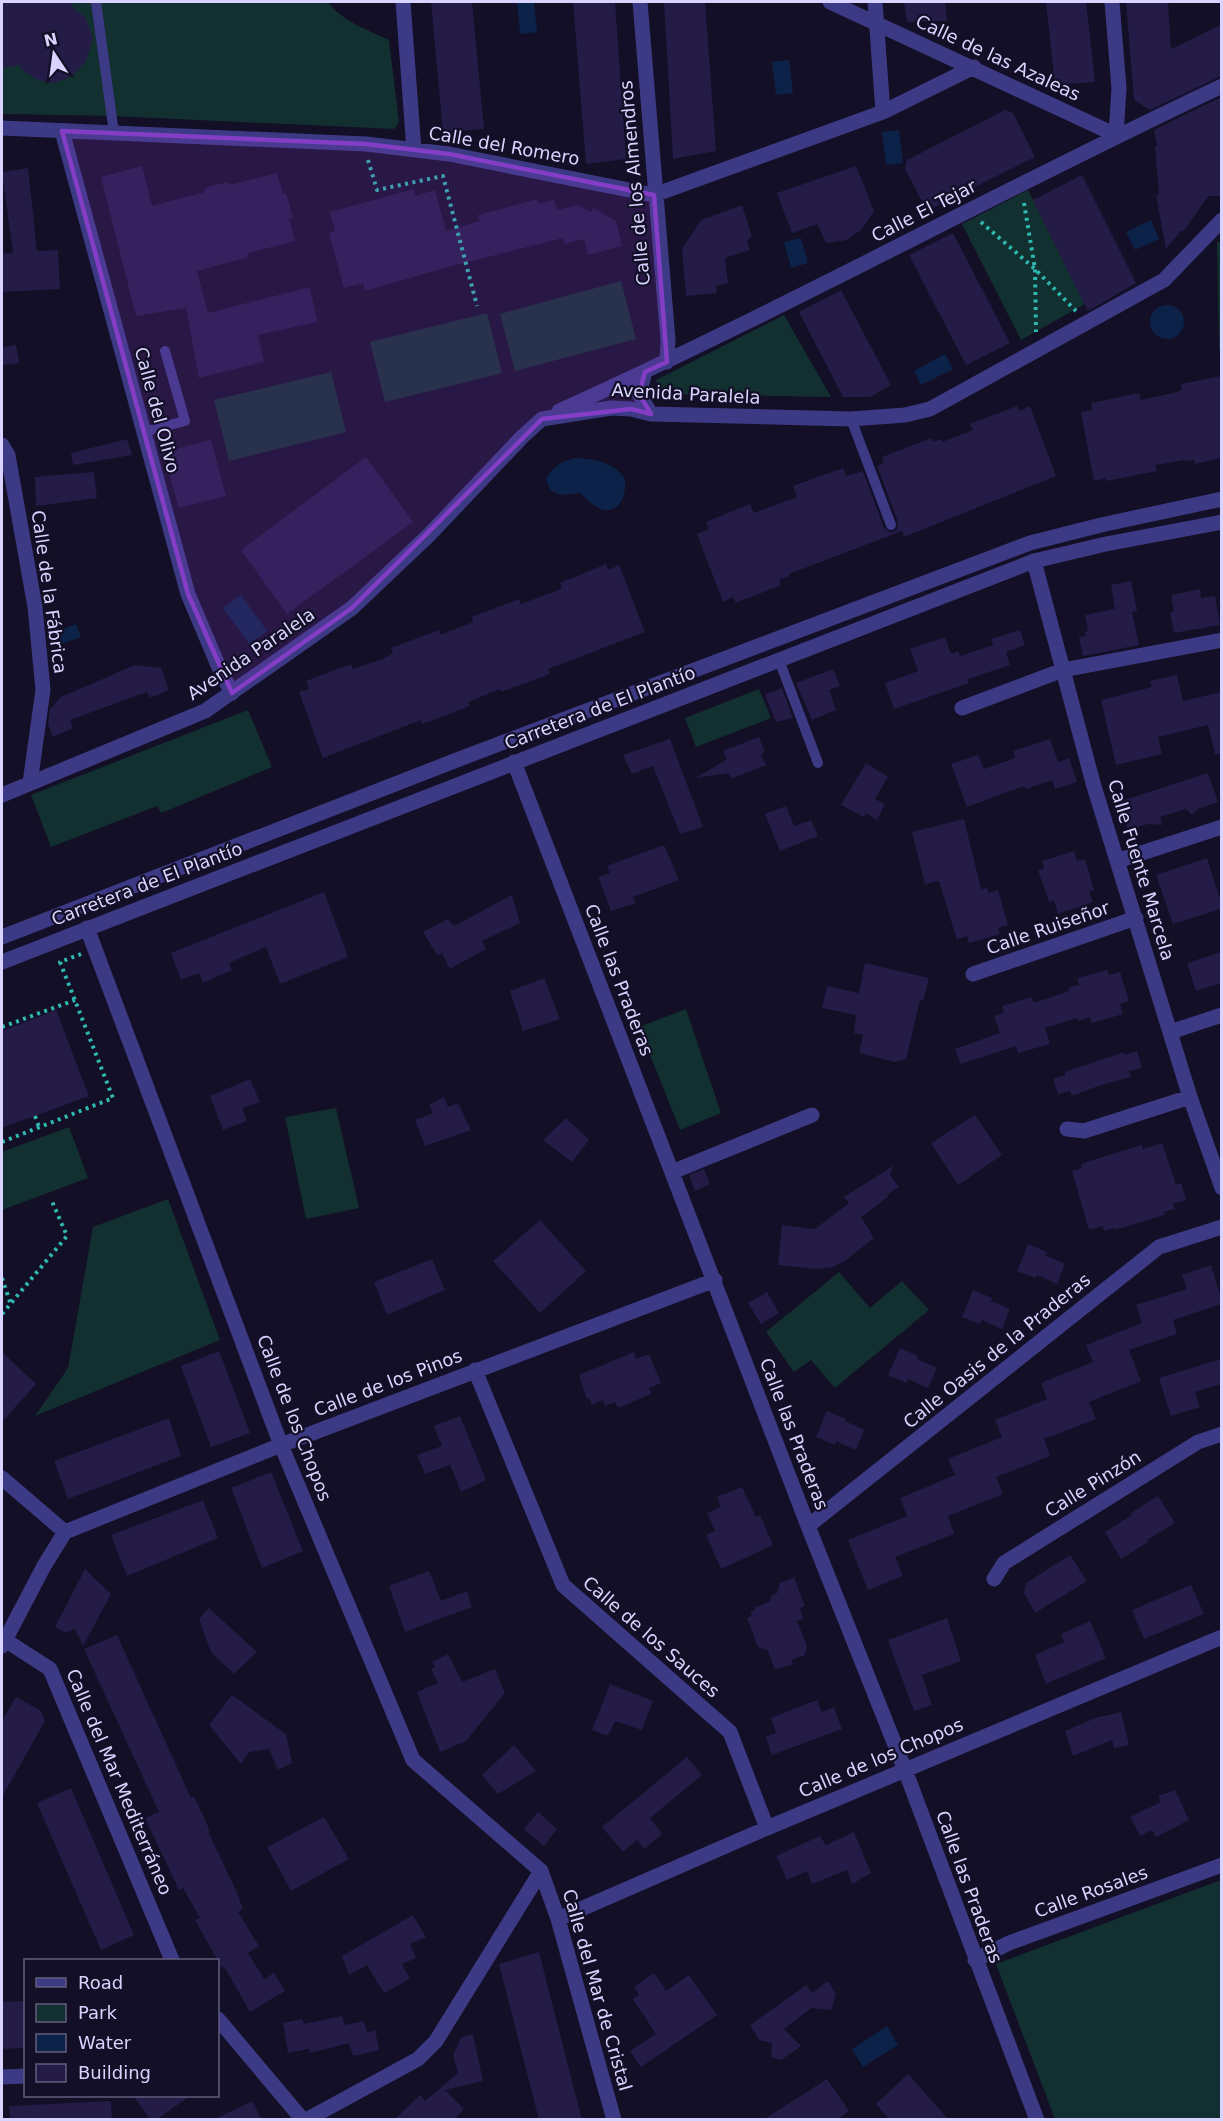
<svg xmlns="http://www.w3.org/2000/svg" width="1223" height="2121" viewBox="0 0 1223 2121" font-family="'DejaVu Sans',sans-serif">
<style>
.green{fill:#12302f}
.water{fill:#0c2248}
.building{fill:#241b47}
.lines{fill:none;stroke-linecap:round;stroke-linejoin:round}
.path{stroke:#2fb8b0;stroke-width:4;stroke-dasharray:3 4.5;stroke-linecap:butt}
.service{stroke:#3d3a85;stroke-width:10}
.minor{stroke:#3d3a85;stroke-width:15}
.tertiary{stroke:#3d3a85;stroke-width:15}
.marked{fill:#843dc5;fill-opacity:0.2;stroke:#843dc5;stroke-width:4.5;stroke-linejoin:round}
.labels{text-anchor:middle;stroke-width:4.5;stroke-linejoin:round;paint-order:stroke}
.street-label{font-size:18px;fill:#d9d4ff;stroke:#130f26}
</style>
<rect width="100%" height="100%" fill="#130f26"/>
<path class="green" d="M2,2H328C342,21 368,30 389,40L399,122L394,129L112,116L2,114Z
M1028,190L1085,304L1021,340L962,224Z
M1217,242H1222L1221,350H1219Z
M621,281L636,339L515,371L500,314Z
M487,313L502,373L385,402L370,342Z
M784,315L831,397L660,394L656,380Z
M331,372L346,432L229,461L214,400Z
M759,689L771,718L696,747L685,718Z
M248,710L272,767L161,813L157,806L51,847L31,795Z
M686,1009L721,1113L680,1130L639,1027Z
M336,1108L359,1208L306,1219L285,1117Z
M69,1127L88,1178L2,1210V1152Z
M168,1199L220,1340L35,1416L68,1368L93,1227Z
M839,1272L870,1308L902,1281L929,1310L835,1388L811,1360L794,1372L766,1332Z
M1221,1880V2117L1214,2120L1055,2119L996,1964Z"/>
<path class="water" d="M517,2H534L537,32L520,34Z
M789,60L793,93L776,95L772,62Z
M899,130L903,163L886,165L882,132Z
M1151,220L1159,239L1135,250L1126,232Z
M801,238L808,263L791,268L784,242Z
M1150 322a17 17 0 1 1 34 0a17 17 0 1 1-34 0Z
M945,354L953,369L921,385L914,371Z
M576,458C595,459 612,462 624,477C629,495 617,520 595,506C590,503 585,497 580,493L560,495L550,490L546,479C553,466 562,461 576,458Z
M241,595L267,631L249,644L223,608Z
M76,624L81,637L56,646L51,634Z
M887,2026L898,2045L863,2067L852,2049Z"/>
<path class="building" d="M2,2H72L73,8L85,17L93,38L86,61L72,76L54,83L38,80L25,72L19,65L2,68Z
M431,2H472L484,129L443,132Z
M573,2H615L626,159L586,164Z
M664,2H705L716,151L673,159Z
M904,2H945L947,21L907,22Z
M1046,2H1086L1095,82L1055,85Z
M1126,2H1168L1171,49L1221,25V76L1150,110L1134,100Z
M1221,97V196H1208L1184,231L1182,230L1166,249L1156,195H1159L1155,147L1157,145L1154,130Z
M1005,110L1013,113L1035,157L927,211L905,169L907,160Z
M142,166L152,206L205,192L204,188L228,182L229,185L277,173L283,194L286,193L293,218L289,219L295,241L248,253L249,257L197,271L208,313L310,287L317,322L258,335L264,362L199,378L186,308L136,316L101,177Z
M856,166L874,211L861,230L847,240L826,243L817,224L792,233L777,193Z
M28,168L37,251L58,250L60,289L2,292V254L13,253L2,172Z
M1082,175L1136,283L1088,311L1033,200Z
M414,189L415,196L435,190L446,231L480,221L478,215L538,199L539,204L554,200L557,210L578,205L591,212L593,208L616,221L622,246L588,255L584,239L564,244L563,238L448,267L365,291L363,283L344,288L329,233L335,231L330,212Z
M742,205L752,237L747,240L750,250L725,258L728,283L716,286L717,293L686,296L682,249L701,220Z
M953,233L1010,343L966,365L909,255Z
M841,290L891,385L870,397H843L799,312Z
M16,345L19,363L2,365V347Z
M1221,376V458L1195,464L1194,460L1186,461V460L1155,465L1157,471L1106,481L1105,478L1094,481L1081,412L1092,410L1091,403L1139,393L1141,400L1173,393L1182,390L1181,384Z
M1017,406L1019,411L1030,406L1056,476L904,537L902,531L789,574L790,576L779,580L781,585L736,603L733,597L723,602L697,534L709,529L706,522L750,504L754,513L797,497L793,486L843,468L847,476L863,471L884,528L887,531L893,532L897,529L898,522L877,466L884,463L882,457L931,438L933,442L941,439L942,442L973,430L970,424Z
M127,439L132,455L73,465L71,453Z
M211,440L226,496L179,508L163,452Z
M366,457L413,522L287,614L241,550Z
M94,472L97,498L36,506L35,477Z
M606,564L608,570L619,565L645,632L548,669L550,674L501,692L500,689L468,702L470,706L422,724L421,720L323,758L299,692L309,689L306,681L351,664L353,669L385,658L393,653L391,648L439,630L440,635L473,622L472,617L519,599L521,604L553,592L562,588L560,583Z
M1131,581L1137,611L1132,612L1139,645L1083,656L1079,637L1086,636L1085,632L1088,631L1085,615L1115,609L1111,585Z
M1200,589L1201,598L1215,596L1220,625L1174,633L1170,613L1174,612L1171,595Z
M1020,630L1025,645L1006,652L1010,665L968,679L969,683L894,709L885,683L918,671L910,649L945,637L951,654L958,651L960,656L993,645L991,639Z
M135,665L161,668L169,690L150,698L147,692L70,720L73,728L53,737L48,724L50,709L61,697Z
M833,669L840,686L829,690L836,710L812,720L796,683Z
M1177,675L1183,701L1221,692V754H1215L1208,725L1158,737L1162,754L1116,765L1101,700L1152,687L1150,681Z
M782,688L793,718L776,722L765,695Z
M759,737L765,752L761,754L766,765L731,779L729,773L696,778L727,759L723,751Z
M670,739L703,827L680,834L653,766L632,774L623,755Z
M1050,739L1058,762L1069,758L1077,782L1055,789L1052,780L1026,789L1024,786L967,807L951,764L978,755L984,769L1015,758L1013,751Z
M866,763L888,777L875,799L885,804L877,820L866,813L864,817L841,805Z
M1208,773L1218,802L1198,809L1192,815L1186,809L1160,817L1162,825L1148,824L1128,830L1118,802Z
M786,806L794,826L811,820L818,836L780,851L765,814Z
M964,819L981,889L987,888L988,893L998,890L1008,925L998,928L1000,934L969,943L967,936L957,940L939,881L925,884L912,832Z
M664,845L679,880L633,897L636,903L611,911L598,877L610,873L607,866Z
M1074,851L1077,861L1085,859L1094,890L1089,892L1093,902L1058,914L1054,900L1049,902L1038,870L1044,869L1042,861Z
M1207,858L1221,902V909L1173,924L1156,875Z
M324,892L348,957L280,984L266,947L229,963L232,970L203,983L199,973L181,980L171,953Z
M512,895L520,923L482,941L486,949L450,969L442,953L437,955L423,932L448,919L454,926Z
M1221,952V983L1196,991L1187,963Z
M865,963L929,978L923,1001L920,1000L906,1059L895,1062L859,1053L863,1035L854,1033L856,1015L822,1008L827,986L859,993Z
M1107,970L1109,975L1120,972L1129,1001L1120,1004L1123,1014L1092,1023L1090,1017L1078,1021L1077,1018L1045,1028L1050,1044L1018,1053L1016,1046L961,1064L955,1049L1000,1033L994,1016L1004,1013L1002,1006L1032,997L1034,1003L1069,991L1068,988L1079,985L1077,978Z
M544,978L560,1019L523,1031L510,991Z
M56,1010L89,1096L2,1128V1031Z
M1137,1051L1142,1068L1129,1071L1131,1077L1101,1085L1072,1096L1070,1091L1058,1094L1053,1079L1065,1075V1072L1124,1052L1125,1055Z
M250,1079L260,1102L242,1108L247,1121L223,1130L210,1096Z
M444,1097L448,1107L458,1103L471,1130L425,1146L415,1120L433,1113L429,1105Z
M975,1115L1002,1155L958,1185L931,1143Z
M566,1118L589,1140L572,1162L543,1140Z
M1162,1143L1176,1185L1181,1183L1186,1200L1173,1204L1175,1209L1164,1212V1215L1115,1230L1114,1228L1104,1231L1103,1226L1089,1230L1072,1171L1082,1168L1081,1164L1112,1154L1142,1145L1143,1149Z
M893,1166L890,1175L899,1187L887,1195L888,1197L861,1217L874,1238L845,1261L833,1267L816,1269L778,1265L782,1225L815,1229L849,1203L844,1197Z
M704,1169L710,1184L695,1191L689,1175Z
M540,1220L586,1271L540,1313L493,1261Z
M1028,1244L1047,1252L1045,1255L1065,1264L1057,1284L1037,1275L1035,1278L1017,1271Z
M432,1259L445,1290L387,1315L374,1282Z
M1211,1265L1221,1298V1304L1173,1320L1177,1334L1129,1350L1141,1381L1089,1402L1096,1419L1044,1439L1050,1456L996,1477L1003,1494L948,1516L954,1534L895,1557L903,1576L868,1590L848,1540L907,1516L900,1498L955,1475L948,1459L1002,1437L995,1420L1047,1399L1041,1383L1093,1362L1086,1345L1142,1323L1136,1305L1187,1289L1182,1275Z
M973,1290L992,1298L991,1301L1010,1309L1002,1329L982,1320L980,1324L962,1317Z
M767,1292L779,1313L761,1324L748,1303Z
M900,1348L918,1356L917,1359L937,1368L928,1388L908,1379L906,1383L888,1375Z
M219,1351L250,1433L211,1447L181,1366Z
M2,1352L36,1384L2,1422Z
M634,1352L636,1359L649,1354L661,1383L649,1388L651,1394L618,1408L615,1402L605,1406L603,1400L592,1405L589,1398L587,1399L579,1375Z
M1221,1359V1384L1195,1392L1200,1407L1171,1416L1159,1378Z
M827,1411L846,1419L845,1421L864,1430L856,1450L836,1441L835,1445L816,1437Z
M460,1416L486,1480L461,1492L450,1465L425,1474L417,1455L442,1446L434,1426Z
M169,1418L181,1456L68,1499L54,1461Z
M271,1472L303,1551L262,1568L231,1488Z
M742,1487L756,1517L760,1515L773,1545L721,1569L706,1535L715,1531L707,1513L721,1507L717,1497Z
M1158,1496L1175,1523L1147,1540L1148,1542L1121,1559L1105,1532L1132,1515L1131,1513Z
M203,1500L218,1538L127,1576L111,1535Z
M1070,1555L1087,1581L1035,1613L1024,1593L1026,1583Z
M85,1569L111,1594L83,1646L75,1629L66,1633L55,1627Z
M429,1571L441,1601L467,1591L472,1607L405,1632L389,1586Z
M794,1577L805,1606L800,1608L803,1619L797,1621L807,1646L805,1655L791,1660L793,1664L775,1670L768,1651L758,1647L747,1618L752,1616L750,1612L755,1610L754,1608L770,1601L772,1595L777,1593L780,1583Z
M1191,1585L1204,1614L1144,1639L1132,1610Z
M209,1608L257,1652L234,1674L211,1652L199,1619Z
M947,1618L961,1661L922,1675L932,1705L914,1711L888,1640Z
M1090,1621L1106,1658L1046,1684L1035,1655L1064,1642L1061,1634Z
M117,1635L191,1798L194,1797L202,1813L210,1831H208L237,1893L243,1909L238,1912L259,1946L248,1953L264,1979L274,1973L285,1991L250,2012L224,1966L222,1968L195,1920L200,1918L183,1888L179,1890L145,1818L159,1812L84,1649Z
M448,1654L462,1682L495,1669L505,1693L466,1741L440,1752L417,1692L438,1683L431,1669L435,1667L432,1662Z
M610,1684L653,1701L642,1730L615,1721L608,1736L592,1730Z
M232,1695L286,1734L292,1763L278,1770L269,1749L249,1752L241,1764L209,1725Z
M16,1697L40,1710L45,1721L2,1797V1721Z
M817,1700L822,1712L834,1707L842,1729L772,1755L766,1737L776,1733L771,1718Z
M1121,1712L1129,1745L1114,1748L1112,1740L1073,1756L1065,1731L1095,1718Z
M514,1745L536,1771L498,1794L482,1775Z
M687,1757L702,1775L650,1818L662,1834L644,1849L637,1840L623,1852L602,1827Z
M71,1788L134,1935L101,1950L37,1803Z
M1175,1790L1189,1820L1156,1837L1152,1830L1140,1836L1130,1817L1161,1802L1158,1796Z
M538,1812L557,1829L544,1846L524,1829Z
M324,1817L349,1859L291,1891L267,1847Z
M854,1832L871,1873L852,1884L847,1870L812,1884L807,1871L787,1880L776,1856L820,1836L826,1845Z
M413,1915L426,1937L410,1944L416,1958L402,1964L410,1979L384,1993L367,1965L349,1975L342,1956Z
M539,1952L582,2120H539L499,1964Z
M654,1973L666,1991L689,1975L717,2015L641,2067L630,2051L656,2034L633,1999L639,1995L634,1987Z
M828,1981L836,1994L831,2010L811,2008L784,2029L801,2046L781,2060L771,2057L772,2043L759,2040L750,2025L806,1985L812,1993Z
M26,2001V2048L2,2049V2002Z
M342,2016L345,2025L364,2021L367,2033L375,2030L379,2050L353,2056L349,2043L310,2053L309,2049L288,2053L283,2023L302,2019L304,2024Z
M473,2034L483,2081L445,2090L464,2109L454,2120H394L420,2095L425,2101L458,2073L453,2055L461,2037Z
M908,2074L949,2120H890L876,2104Z
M827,2079L849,2111L837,2120H763Z
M133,2096H190L156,2120H151Z
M111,2101L112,2120H10L9,2106Z
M252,2101L262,2120H213Z"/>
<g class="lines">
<path class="path" d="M368,160L377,190L443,176L477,306
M1024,203L1035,269L1036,332
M981,222L1035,269L1076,311
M2,1027L75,1000
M35,1116L39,1127
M2,1142L113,1098L60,962L81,954
M2,1278L10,1302
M2,1314L67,1236L51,1199"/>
<path class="service" d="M96,2L114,133
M851,419L891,525
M143,432L185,421L165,351
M779,660L818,763"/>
<path class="minor" d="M403,2L414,150
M640,2L668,340L667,362
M830,2L1116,135L1119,88L1112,2
M875,2L883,112
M2,128L366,144L449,154L654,195L883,112L974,67
M62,131L188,594L221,672L232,693
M645,372L639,394L651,414
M559,411C783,310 999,191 1222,86
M2,445L8,455L35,607L43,690L30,783
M1034,561L1093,783L1190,1097L1222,1188
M962,708L1063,670L1222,640
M514,762L808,1526L905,1770L1037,2120
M2,795L205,711L271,665L352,608L429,535L522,437L542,419L611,408L631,409L651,414L851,419L905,415L930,409L1164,280L1222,220
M1117,861L1222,827
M87,928L281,1445L413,1760L541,1871L558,1919L614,2120
M973,974L1136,918
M1170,1032L1222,1015
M1067,1129L1084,1131L1190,1097
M672,1172L812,1115
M475,1370L563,1585L730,1732L767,1828
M2,1478L65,1532
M808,1526L1159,1247L1222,1227
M994,1579L1004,1563L1198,1442L1222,1434
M5,1640L50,1669L172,1960
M2,1646L44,1566L65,1532L281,1445L715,1280
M558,1919L767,1828L1222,1637
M975,1960L1009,1943L1222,1865
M218,2019L303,2120
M2,2077L26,2076
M306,2120L418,2059L436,2041L541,1871"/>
<path class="tertiary" d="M2,937L462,758L1030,543L1101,525L1222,499
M2,962L1034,561L1106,544L1222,522"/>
</g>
<path class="marked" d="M62,131L366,144L449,154L654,195L667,362L645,372L639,394L651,414L631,409L542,419L352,608L232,693L188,594Z"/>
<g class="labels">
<g class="street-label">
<text transform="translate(998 58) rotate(25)" y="6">Calle de las Azaleas</text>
<text transform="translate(504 146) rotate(10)" y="6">Calle del Romero</text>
<text transform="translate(635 183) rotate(-95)" y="6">Calle de los Almendros</text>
<text transform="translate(924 211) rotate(-27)" y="6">Calle El Tejar</text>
<text transform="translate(686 394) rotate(3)" y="6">Avenida Paralela</text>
<text transform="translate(157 410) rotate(75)" y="6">Calle del Olivo</text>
<text transform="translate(49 592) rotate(82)" y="6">Calle de la Fábrica</text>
<text transform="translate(251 654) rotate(-34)" y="6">Avenida Paralela</text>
<text transform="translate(600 708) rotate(-21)" y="6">Carretera de El Plantío</text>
<text transform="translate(1141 870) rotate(73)" y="6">Calle Fuente Marcela</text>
<text transform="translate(147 884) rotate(-21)" y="6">Carretera de El Plantío</text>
<text transform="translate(1048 928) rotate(-19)" y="6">Calle Ruiseñor</text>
<text transform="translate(619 980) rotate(69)" y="6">Calle las Praderas</text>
<text transform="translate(997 1351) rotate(-39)" y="6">Calle Oasis de la Praderas</text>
<text transform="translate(388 1383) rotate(-21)" y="6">Calle de los Pinos</text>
<text transform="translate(294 1418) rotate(69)" y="6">Calle de los Chopos</text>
<text transform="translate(794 1434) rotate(69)" y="6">Calle las Praderas</text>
<text transform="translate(1093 1484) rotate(-32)" y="6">Calle Pinzón</text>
<text transform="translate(651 1637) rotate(41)" y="6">Calle de los Sauces</text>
<text transform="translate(881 1758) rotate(-23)" y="6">Calle de los Chopos</text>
<text transform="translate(119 1782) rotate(67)" y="6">Calle del Mar Mediterráneo</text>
<text transform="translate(969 1887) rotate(70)" y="6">Calle las Praderas</text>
<text transform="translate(1091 1892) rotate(-20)" y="6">Calle Rosales</text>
<text transform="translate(597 1990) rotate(74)" y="6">Calle del Mar de Cristal</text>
</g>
</g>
<rect width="1223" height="2121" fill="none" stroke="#d9d4ff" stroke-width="6"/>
<rect x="24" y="1959" width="195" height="138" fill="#130f26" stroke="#625e7d" stroke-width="1.5"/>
<rect x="36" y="1978" width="30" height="9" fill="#3d3a85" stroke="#625e7d" stroke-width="1.5"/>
<text x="78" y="1989" font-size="18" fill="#d9d4ff">Road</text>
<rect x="36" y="2004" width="30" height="18" fill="#12302f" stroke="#625e7d" stroke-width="1.5"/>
<text x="78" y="2019" font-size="18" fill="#d9d4ff">Park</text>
<rect x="36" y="2034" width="30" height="18" fill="#0c2248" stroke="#625e7d" stroke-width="1.5"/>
<text x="78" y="2049" font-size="18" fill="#d9d4ff">Water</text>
<rect x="36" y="2064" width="30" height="18" fill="#241b47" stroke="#625e7d" stroke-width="1.5"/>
<text x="78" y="2079" font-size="18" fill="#d9d4ff">Building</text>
<g transform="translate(54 54) rotate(347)" stroke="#130f26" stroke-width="4.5" paint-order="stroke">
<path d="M0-4.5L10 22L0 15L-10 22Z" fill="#d9d4ff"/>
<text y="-9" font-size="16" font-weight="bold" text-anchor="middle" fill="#d9d4ff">N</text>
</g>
</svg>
